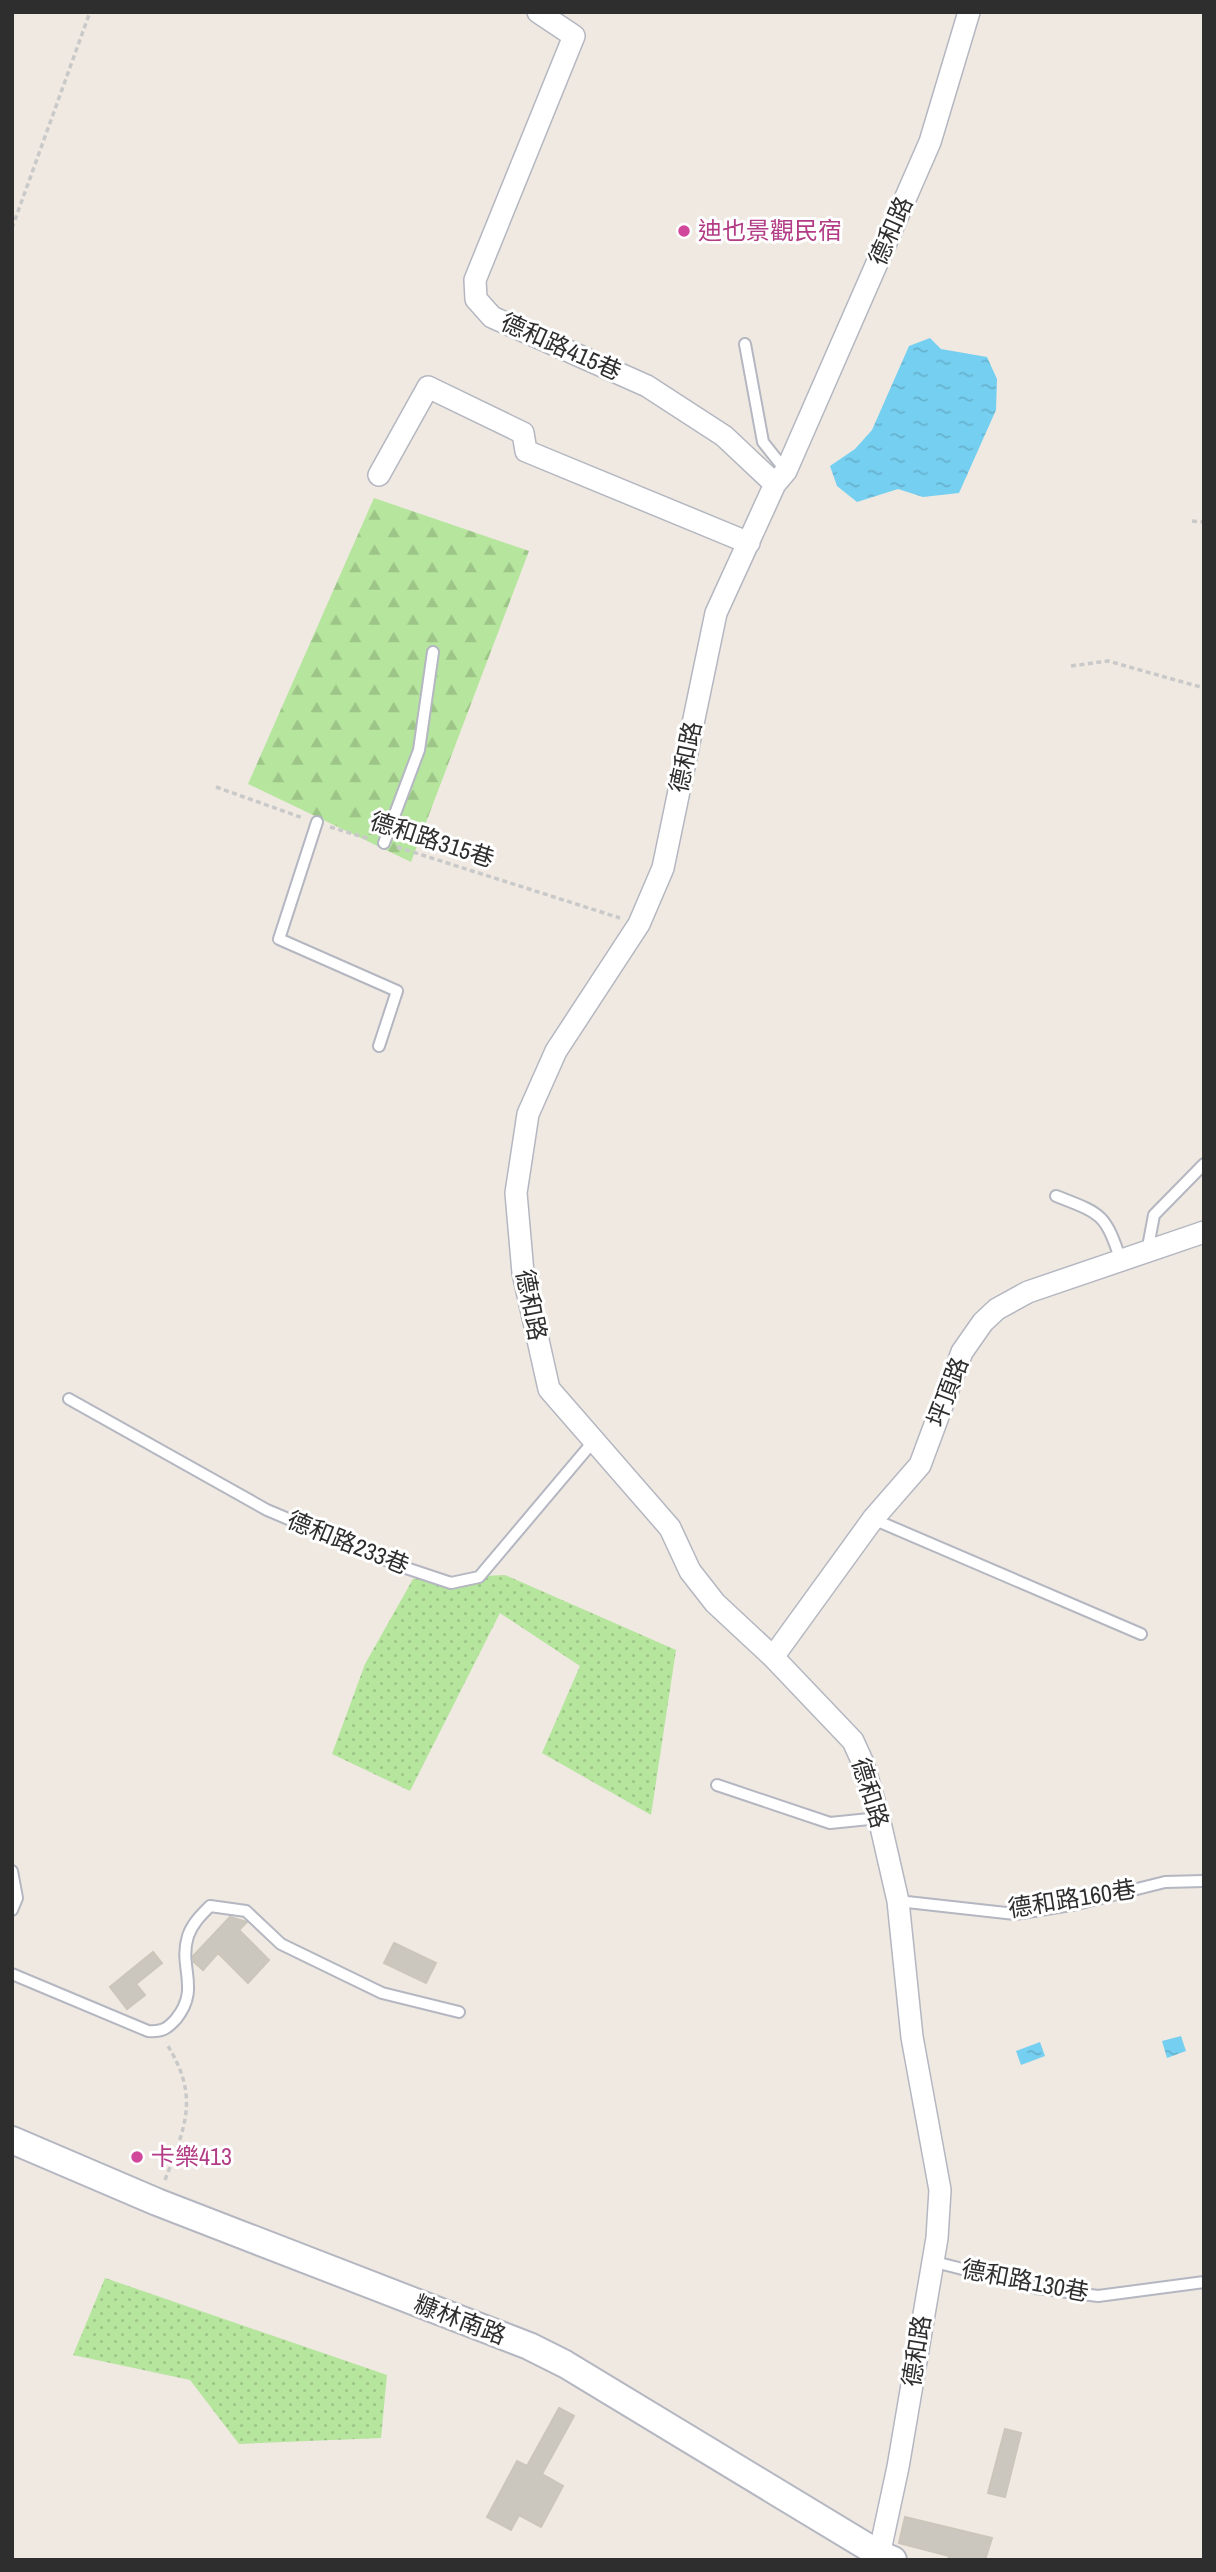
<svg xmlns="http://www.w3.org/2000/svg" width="1216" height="2572" viewBox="0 0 1216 2572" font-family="'Archivo Narrow','Noto Sans TC',sans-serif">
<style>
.grass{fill:url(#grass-dots)}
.forest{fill:url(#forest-firs)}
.water{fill:url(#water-ripples)}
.building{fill:#cbc7bf;stroke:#cbc5ba;stroke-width:2}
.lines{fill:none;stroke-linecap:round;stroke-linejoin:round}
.service-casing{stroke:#b4b7c1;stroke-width:14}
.minor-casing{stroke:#b4b7c1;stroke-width:24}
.tertiary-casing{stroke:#b4b7c1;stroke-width:30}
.path{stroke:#c9c9c9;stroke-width:3.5;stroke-dasharray:5 3.5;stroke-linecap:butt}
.service{stroke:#fff;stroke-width:10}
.minor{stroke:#fff;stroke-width:21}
.tertiary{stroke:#fff;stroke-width:26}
.hotel-dot{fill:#d1479c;stroke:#fff;stroke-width:2.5}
.labels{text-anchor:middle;stroke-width:6;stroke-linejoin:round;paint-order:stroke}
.hotel-label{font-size:24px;fill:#b23c85;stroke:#fff;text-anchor:start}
.street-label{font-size:24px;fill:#2e2e2e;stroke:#fff}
</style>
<defs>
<pattern id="grass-dots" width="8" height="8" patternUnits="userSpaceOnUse" patternTransform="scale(1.75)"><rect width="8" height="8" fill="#b6e59e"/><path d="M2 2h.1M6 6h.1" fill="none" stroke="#9dc588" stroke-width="1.8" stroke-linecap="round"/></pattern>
<pattern id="forest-firs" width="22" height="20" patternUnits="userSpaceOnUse" patternTransform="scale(1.75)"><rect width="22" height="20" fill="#b6e59e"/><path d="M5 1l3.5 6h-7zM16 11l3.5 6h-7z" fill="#9dc588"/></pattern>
<pattern id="water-ripples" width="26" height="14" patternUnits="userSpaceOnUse" patternTransform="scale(1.75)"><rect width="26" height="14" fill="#75cff0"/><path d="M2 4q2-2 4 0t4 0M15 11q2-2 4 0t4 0" fill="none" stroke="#66b2ce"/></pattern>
</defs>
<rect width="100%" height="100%" fill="#efe9e1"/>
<path class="grass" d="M505,1575L676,1650L651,1815L542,1753L580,1666L500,1613L410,1791L332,1754L365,1664L413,1579Z
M105,2278L387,2375L381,2438L239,2444L190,2380L73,2355Z"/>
<path class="forest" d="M374,498L529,551L411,862L248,784Z"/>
<path class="water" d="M930,338L941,349L987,357L997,379L996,410L959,493L923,497L898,489L857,502L837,486L830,466L855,449L872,430L909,346Z
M1181,2036L1186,2051L1167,2058L1162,2041Z
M1040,2042L1045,2056L1021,2065L1016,2051Z"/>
<path class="building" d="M230,1917L247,1922L239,1930L269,1960L248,1983L218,1953L203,1970L194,1962L193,1956Z
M394,1943L436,1963L426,1983L384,1963Z
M153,1952L162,1963L136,1984L145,1995L127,2009L110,1987Z
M559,2408L574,2416L542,2474L563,2486L541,2527L519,2515L511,2530L487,2517L517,2461L527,2466Z
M1005,2429L1021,2433L1005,2497L988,2493Z
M905,2517L992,2538L985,2560H948L949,2556L899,2543Z"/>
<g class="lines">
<defs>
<path id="service" d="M745,344L763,442L786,471
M317,822L279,939L397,991L379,1046
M384,843L419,750L433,652
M1056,1196C1102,1214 1105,1213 1121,1261
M1147,1252L1154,1215L1204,1164
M69,1399L267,1510L400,1566L451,1583L479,1577L592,1443
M873,1519L1141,1634
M717,1785L830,1823L879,1818
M12,1871L17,1898L12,1910
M898,1901L1015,1914L1077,1904L1165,1882L1204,1881
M12,1974L148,2031C162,2032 167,2029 176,2019C201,1988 178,1968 188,1936C192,1924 201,1915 210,1906L246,1911L281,1944L382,1993L459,2012
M931,2261L1037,2288L1098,2296L1204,2282"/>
<path id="minor" d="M538,12L574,36L475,280L476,299L492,317L647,386L724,436L775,484
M379,475L428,387L523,433L526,451L749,543
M773,1657L873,1519L920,1465L962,1352L983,1322L997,1309L1028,1292L1204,1232
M878,2560L898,2467L937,2238L940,2190L912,2037L898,1901L879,1818L863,1763L853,1741L773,1657L715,1603L690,1571L670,1528L549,1389L523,1273L516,1193L528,1114L556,1051L639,924L663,868L716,613L775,484L786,471L930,142L969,12"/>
<path id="tertiary" d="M12,2140L157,2202L529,2346L565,2364L879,2554L893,2560"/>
</defs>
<use href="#service" class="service-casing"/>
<use href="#minor" class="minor-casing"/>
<use href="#tertiary" class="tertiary-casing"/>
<path class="path" d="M12,228L90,12
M1192,521L1204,522
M1071,666L1108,661L1204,688
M216,787L303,818
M330,827L370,839
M397,847L620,918
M165,2180C186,2125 200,2096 166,2043"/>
<use href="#service" class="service"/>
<use href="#minor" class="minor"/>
<use href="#tertiary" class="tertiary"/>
</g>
<g class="hotel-dot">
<circle cx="684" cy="231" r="7"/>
<circle cx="137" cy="2157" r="7"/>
</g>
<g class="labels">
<g class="hotel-label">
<text x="698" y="239">迪也景觀民宿</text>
<text x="151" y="2165">卡樂413</text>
</g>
<g class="street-label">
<text transform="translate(891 231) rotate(-66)" y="8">德和路</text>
<text transform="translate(561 347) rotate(24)" y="8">德和路415巷</text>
<text transform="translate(686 757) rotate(-78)" y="8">德和路</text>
<text transform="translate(432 840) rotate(18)" y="8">德和路315巷</text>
<text transform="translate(531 1305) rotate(79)" y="8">德和路</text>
<text transform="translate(948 1392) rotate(-69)" y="8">坪頂路</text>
<text transform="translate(348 1543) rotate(22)" y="8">德和路233巷</text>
<text transform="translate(870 1793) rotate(73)" y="8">德和路</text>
<text transform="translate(1072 1899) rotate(-9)" y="8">德和路160巷</text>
<text transform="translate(1025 2281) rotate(11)" y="8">德和路130巷</text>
<text transform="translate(460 2320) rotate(21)" y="8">糠林南路</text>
<text transform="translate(917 2351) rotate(-81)" y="8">德和路</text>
</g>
</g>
<rect width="1216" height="2572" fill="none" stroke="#2e2e2e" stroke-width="28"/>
</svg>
